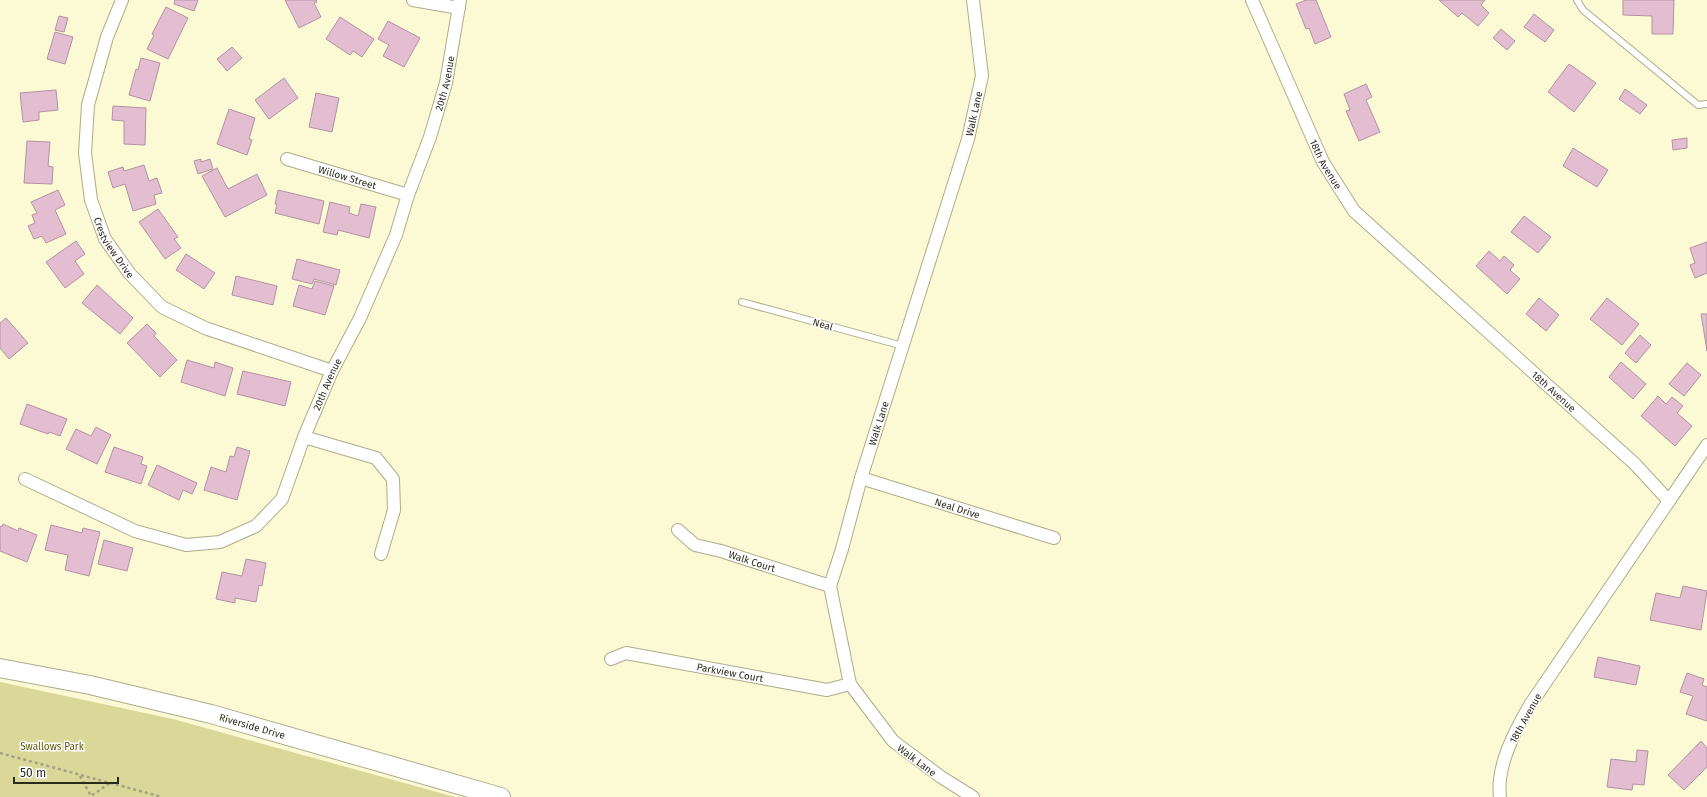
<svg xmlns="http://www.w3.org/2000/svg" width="1707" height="797" viewBox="0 0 1707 797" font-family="'Fira Sans',sans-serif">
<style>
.green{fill:#dad799}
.building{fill:#e3bed1;stroke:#b391a3}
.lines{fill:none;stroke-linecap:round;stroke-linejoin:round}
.lane-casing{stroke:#aeac89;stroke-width:8}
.street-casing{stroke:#aeac89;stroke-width:14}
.secondary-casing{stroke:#aeac89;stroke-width:20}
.path{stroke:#a3a286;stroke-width:2.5;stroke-dasharray:3 3;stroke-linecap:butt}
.lane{stroke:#fff;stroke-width:6}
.street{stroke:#fff;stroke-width:12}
.secondary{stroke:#fff;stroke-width:18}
.labels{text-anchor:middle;stroke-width:3;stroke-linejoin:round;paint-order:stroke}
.street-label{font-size:10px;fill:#2b2b1c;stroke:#fff}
.park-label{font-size:10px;fill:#5f5a0b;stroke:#fff}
</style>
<rect width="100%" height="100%" fill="#fcfad5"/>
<path class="green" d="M0,682L173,719L455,797H0Z"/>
<path class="building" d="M175,0H198L194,11L174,4Z
M285,0H316L317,2L314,3L321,17L299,28Z
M1306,0H1316L1331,37L1315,44L1309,28L1306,29L1296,4Z
M1439,0H1485L1481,5L1489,13L1478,26L1462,13L1458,17Z
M1623,0H1674L1673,34H1652V16L1623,15Z
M166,7L188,18L168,59L147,49L154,35L152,34Z
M1534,14L1554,30L1545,42L1524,27Z
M59,16L68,18L64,32L55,30Z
M340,17L374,39L362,57L353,51L350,55L326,39Z
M388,21L420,38L404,67L383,56L389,45L378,39Z
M1501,29L1515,41L1507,50L1493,38Z
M55,32L73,37L65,64L47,59Z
M232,47L242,58L227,71L217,59Z
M141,58L160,63L150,101L129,95L136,69L138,70Z
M1569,64L1596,83L1574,112L1548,92Z
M284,78L298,98L269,119L255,100Z
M1366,84L1372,97L1366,100L1380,132L1359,141L1346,111L1350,110L1344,94Z
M1625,89L1647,105L1640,114L1619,99Z
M56,90L58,110L39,112V120L23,122L20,93Z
M316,93L339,98L332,132L309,127Z
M113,106L146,108L145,145L124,144V121L112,120Z
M229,109L255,118L249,139L252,140L247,155L217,144Z
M1687,138V148L1673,150L1672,140Z
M27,141L50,142L48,166L53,167L52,184L24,183Z
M1573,148L1608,170L1597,187L1563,166Z
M201,159V162L210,159L213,169L198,174L194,161Z
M144,165L149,181L157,178L162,193L154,195L156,204L133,211L125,184L113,188L108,172L123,167L124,171Z
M217,168L228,189L257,174L267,195L225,217L202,176Z
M58,190L65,205L55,210L66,234L46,243L42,236L34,239L28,226L35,223L32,215L37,213L31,202Z
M278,190L324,201L319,224L275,213L277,204H275Z
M330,202L350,207L349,213L358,216L361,204L376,207L369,238L338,230L337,235L323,232Z
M158,209L178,237L174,239L181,248L165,259L139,222Z
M1524,216L1551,237L1538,253L1511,232Z
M76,241L85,254L75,261L84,274L65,288L46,262Z
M1707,242V273L1695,278L1690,265L1695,263L1690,248Z
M1489,251L1500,261L1504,256L1514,265L1510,270L1520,279L1507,294L1476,266Z
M186,254L215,273L204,289L176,270Z
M297,259L340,270L336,285L314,279L312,284L292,279Z
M236,276L277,286L273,305L232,295Z
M315,281L334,286L325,315L293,306L299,285L312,289Z
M97,285L133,318L120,334L82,303Z
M1539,298L1559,315L1546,331L1526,314Z
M1607,298L1639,324L1622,345L1590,319Z
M1701,314H1707V351Z
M6,318L28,343L9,359L0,348V323Z
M147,324L156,333L154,336L177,360L160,377L127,343Z
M1640,335L1651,345L1636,363L1625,353Z
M187,360L214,368L215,362L233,368L225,396L181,382Z
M1621,362L1646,384L1633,399L1609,377Z
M1687,363L1701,375L1684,396L1669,384Z
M243,371L291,382L285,406L237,394Z
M1658,396L1666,404L1672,397L1683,406L1677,413L1692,426L1675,446L1641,416Z
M27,404L67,419L60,436L49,432L48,434L20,424Z
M96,427L111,435L97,464L66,449L76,429L91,436Z
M114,447L143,457L141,464L147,466L141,484L105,472Z
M237,447L250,451L237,500L204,490L211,467L226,472L230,456L234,457Z
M157,465L197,483L192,494L183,490L179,500L148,485Z
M3,524L18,531L19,528L37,535L27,562L0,551V526L2,527Z
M51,525L82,533L83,528L100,532L89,576L65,570L68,555L45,550Z
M104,540L133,548L127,571L98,564Z
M246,559L266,563L262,586L259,585L256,602L235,598V603L216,599L222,572L242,576Z
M1683,586L1707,591L1701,630L1650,620L1656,593L1680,598Z
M1598,657L1640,666L1636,685L1594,677Z
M1687,673L1704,679L1702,685L1707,687V721L1686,714L1693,696L1680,692Z
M1701,741L1707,748V767L1684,790L1668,775Z
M1637,750L1648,751L1644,785L1633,784L1632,790L1607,787L1611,759L1636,762Z"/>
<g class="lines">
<defs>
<path id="lane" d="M1577,0L1583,10L1698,105L1707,104
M742,302L903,346"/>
<g id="street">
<path id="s1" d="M122,0L107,37L88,105L85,153L91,200L105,239L130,274L162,307L205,328L332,371"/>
<path d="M413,0L459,8"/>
<path id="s2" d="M1252,0L1323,162L1354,211L1635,464L1669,501L1530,705C1515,731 1496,766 1500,797"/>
<path id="s3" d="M287,159L408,195"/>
<path d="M304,437L376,458L393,479L394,510L381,554"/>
<path id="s4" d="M861,478L1054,538"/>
<path id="s5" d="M25,479L135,531L186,545L220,542L256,526L282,499L304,437L332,371L360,318L396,235L408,195L430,137L446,83L460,0"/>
<path d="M1669,501L1707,445"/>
<path id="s6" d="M678,530L695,545L721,551L830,586"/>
<path id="s7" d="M611,659L626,653L827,690L850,684"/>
<path id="s8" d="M973,797L941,777L893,741L850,684L830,586L842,549L861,478L968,139L982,76L973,0"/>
</g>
<g id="secondary">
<path id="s9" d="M0,668L90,685L211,714L501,797"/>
</g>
</defs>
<use href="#lane" class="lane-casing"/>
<use href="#street" class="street-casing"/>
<use href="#secondary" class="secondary-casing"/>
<path class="path" d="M0,753L162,797
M80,776L91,796L110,783"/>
<use href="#lane" class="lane"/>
<use href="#street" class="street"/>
<use href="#secondary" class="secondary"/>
</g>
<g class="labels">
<g class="street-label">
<text dy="4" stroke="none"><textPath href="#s5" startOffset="733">20th Avenue</textPath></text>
<text dy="4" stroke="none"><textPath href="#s8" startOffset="763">Walk Lane</textPath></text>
<text dy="4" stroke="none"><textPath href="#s2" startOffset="180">18th Avenue</textPath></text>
<text dy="4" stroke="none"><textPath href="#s3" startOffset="63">Willow Street</textPath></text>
<text dy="4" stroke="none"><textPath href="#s1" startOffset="259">Crestview Drive</textPath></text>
<text transform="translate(823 324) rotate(16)" y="4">Neal</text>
<text dy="4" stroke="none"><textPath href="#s5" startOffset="409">20th Avenue</textPath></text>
<text dy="4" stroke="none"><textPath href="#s2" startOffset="504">18th Avenue</textPath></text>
<text dy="4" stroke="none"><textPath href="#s8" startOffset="439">Walk Lane</textPath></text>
<text dy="4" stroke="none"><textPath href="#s4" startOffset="101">Neal Drive</textPath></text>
<text dy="4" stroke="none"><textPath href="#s6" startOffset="82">Walk Court</textPath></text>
<text dy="4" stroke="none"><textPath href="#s7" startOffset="122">Parkview Court</textPath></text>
<text transform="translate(1525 718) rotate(-61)" y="4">18th Avenue</text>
<text dy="4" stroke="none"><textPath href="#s9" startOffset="259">Riverside Drive</textPath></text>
<text transform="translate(917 760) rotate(37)" y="4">Walk Lane</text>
</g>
<g class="park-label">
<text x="52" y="750">Swallows Park</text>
</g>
</g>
<path d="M14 777v6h104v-6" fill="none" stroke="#2b2b1c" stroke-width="2"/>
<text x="20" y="777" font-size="12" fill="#2b2b1c" stroke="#ffffff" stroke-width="3" paint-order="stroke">50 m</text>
</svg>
